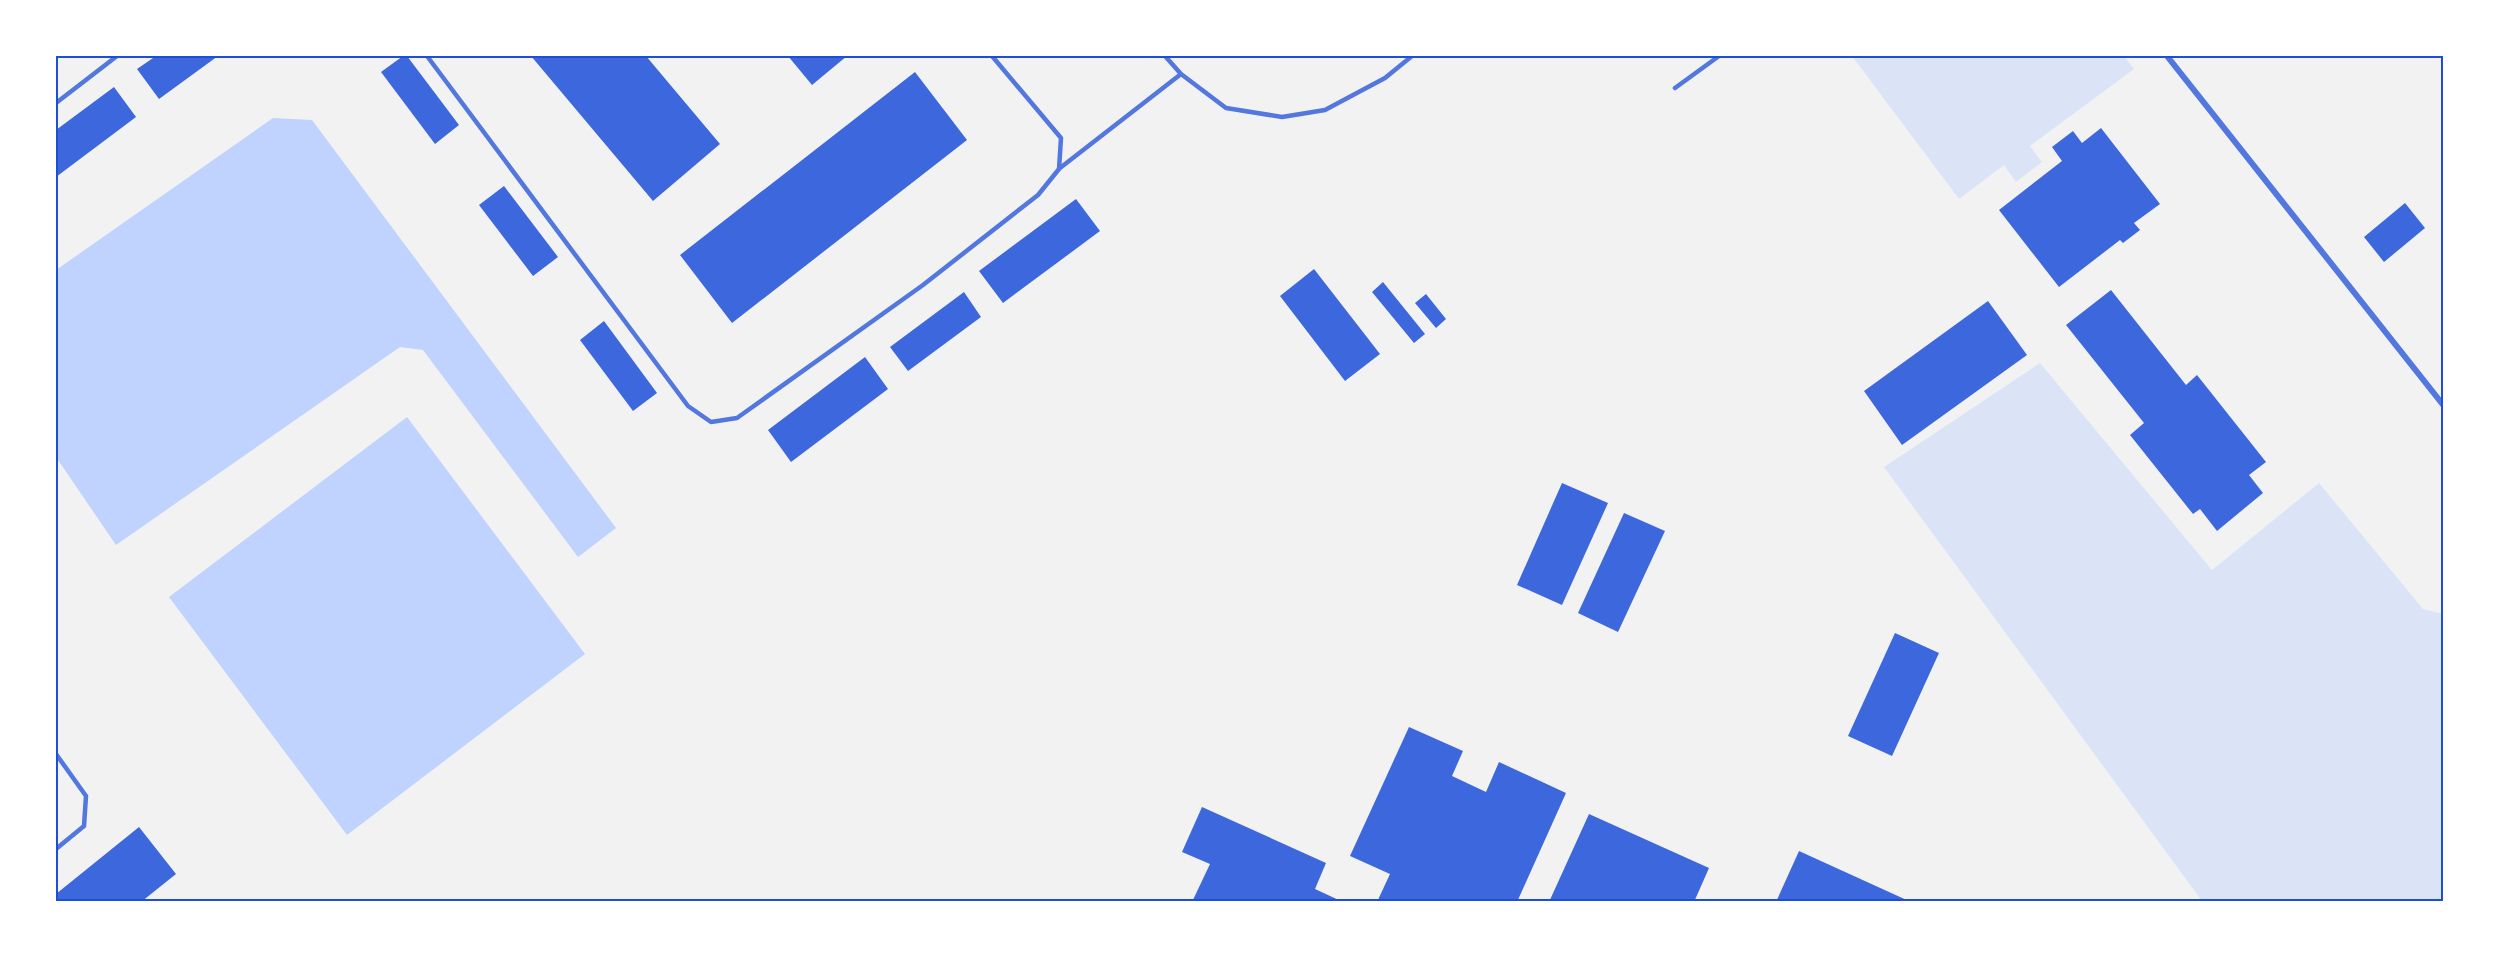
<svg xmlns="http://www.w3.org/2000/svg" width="2499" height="957" viewBox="0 0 2499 957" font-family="'PT Sans Narrow',sans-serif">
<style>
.green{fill:#dbe4f7}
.water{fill:#bfd3fe}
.building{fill:#3d67dc}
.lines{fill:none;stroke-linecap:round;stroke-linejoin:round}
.service{stroke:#5277de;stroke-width:4.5}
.minor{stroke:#5277de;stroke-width:6}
.neatline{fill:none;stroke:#1d4ed8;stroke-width:2}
</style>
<rect width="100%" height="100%" fill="#f2f2f2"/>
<path class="green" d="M1852,56H2124L2134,69L2030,146L2042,162L2016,182L2004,165L1959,199Z
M2040,363L2212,570L2319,483L2423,609L2443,614V901H2202L1884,467Z"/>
<path class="water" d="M273,118L312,120L616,528L578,557L423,350L400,347L116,545L56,457V270Z
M407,417L585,654L347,835L169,597Z"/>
<path class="building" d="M156,56H218L159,99L137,69Z
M403,56H407L459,125L435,144L381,72Z
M531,56H646L720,144L653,201Z
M788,56H847L812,85Z
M915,72L967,140L732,323L680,255Z
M114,87L136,117L56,177V130Z
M2101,128L2160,204L2134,223L2140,230L2123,243L2120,240L2059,287L1999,210L2062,161L2052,147L2073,131L2082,143Z
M504,186L558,257L533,276L479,205Z
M1076,199L1100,231L1003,303L979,271Z
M2405,203L2425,228L2384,262L2364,237Z
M1314,269L1380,354L1345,381L1280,296Z
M1383,282L1425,334L1414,343L1372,292Z
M2111,290L2186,385L2197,375L2266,462L2249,475L2263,493L2217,531L2200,509L2193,514L2130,435L2144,423L2066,325Z
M964,292L981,317L908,371L890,347Z
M1426,294L1446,319L1436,328L1415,303Z
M1988,301L2027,355L1902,445L1864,391Z
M604,321L657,393L633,411L580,340Z
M865,357L888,389L791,462L768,430Z
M1562,483L1608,503L1562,605L1517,585Z
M1624,513L1665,531L1618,632L1578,613Z
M1895,633L1939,653L1892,756L1848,736Z
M1409,727L1463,751L1452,776L1486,792L1499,762L1566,793L1517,902H1377L1390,874L1350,856Z
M1202,807L1326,863L1315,889L1343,902H1192L1210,864L1182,852Z
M1589,814L1709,868L1694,902H1549Z
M139,827L176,874L141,902H56V894Z
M1799,851L1911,902H1776Z"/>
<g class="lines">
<path class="service" d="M427,56L688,406L711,422L737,418L923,285L1038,195L1059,169L1061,138L992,56
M1165,56L1181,74L1226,108L1282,117L1325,110L1385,78L1412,56
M1675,88L1719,56
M56,103L117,56
M1060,168L1181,74
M56,754L86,796L84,826L56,849"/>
<path class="minor" d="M2167,56L2444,406"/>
</g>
<rect width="2499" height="957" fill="none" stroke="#ffffff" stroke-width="114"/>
<rect x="57" y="57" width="2385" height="843" class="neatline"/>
</svg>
